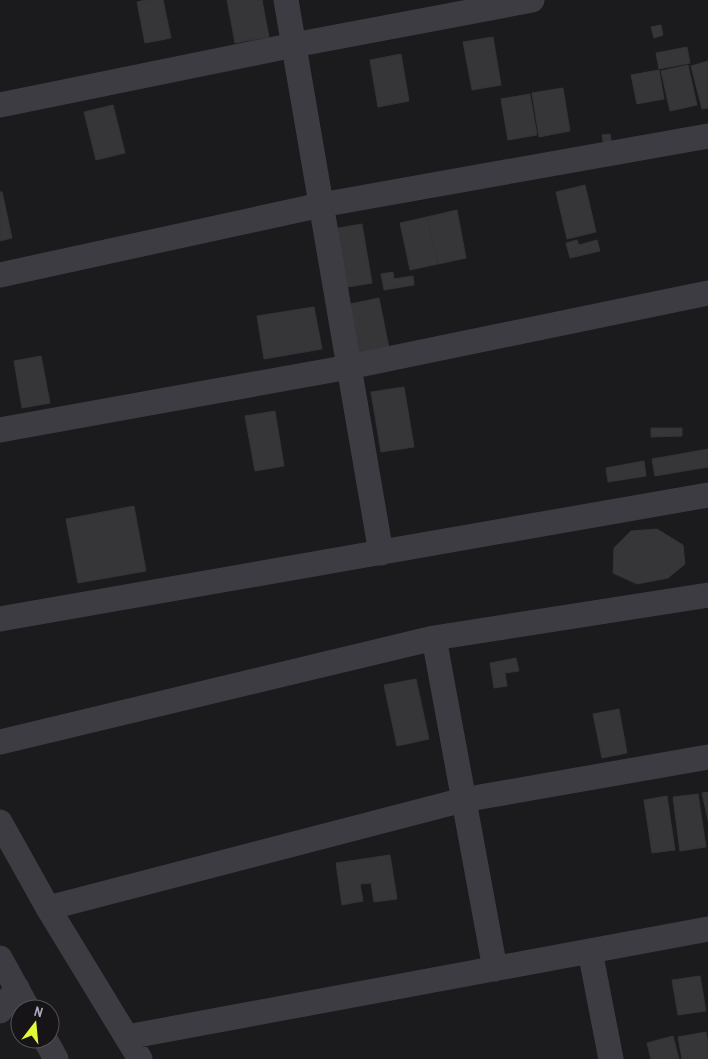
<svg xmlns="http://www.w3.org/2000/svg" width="708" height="1059" viewBox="0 0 708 1059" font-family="'Archivo Narrow',sans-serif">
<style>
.building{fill:#363538;stroke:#363338}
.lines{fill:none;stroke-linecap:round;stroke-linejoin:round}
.minor{stroke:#3e3c43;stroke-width:25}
</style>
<rect width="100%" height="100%" fill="#1b1a1c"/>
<path class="building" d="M145,0H163L171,38L145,43L137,2Z
M227,0H262L269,37L235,43Z
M661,25L663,35L654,38L651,27Z
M493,37L501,85L472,90L463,42Z
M687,47L690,63L659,69L656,53Z
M401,54L409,101L378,107L370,60Z
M708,61V108L702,109L691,66Z
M688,65L697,105L670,111L661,71Z
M659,70L664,99L637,104L631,75Z
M563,88L570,131L539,137L532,93Z
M530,94L537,135L508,140L501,99Z
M113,105L125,153L96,160L84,112Z
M610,134L612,146L604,147L602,135Z
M585,185L596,232L567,239L556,192Z
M0,192H2L12,238L0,241Z
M457,210L466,258L438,264L427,217Z
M427,217L438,264L410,270L400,223Z
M362,224L372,283L342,288L332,229Z
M577,240L579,245L597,240L600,251L570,258L566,243Z
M393,272L394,279L413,276L414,285L384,290L381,274Z
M379,298L390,353L358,360L345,305Z
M314,307L322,349L264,359L257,316Z
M41,356L50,403L22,408L14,361Z
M404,387L414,447L381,452L371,392Z
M275,411L284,466L255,471L245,416Z
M651,428H682V436L651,437Z
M708,449V467L655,476L652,459Z
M644,461L646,476L608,482L606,468Z
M134,506L146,571L78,583L66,519Z
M657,529L683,545L685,564L668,578L637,584L613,573L614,548L631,531Z
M516,658L519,671L505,673L507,686L494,688L490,663Z
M416,679L429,739L397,746L384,685Z
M619,709L627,753L602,758L593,714Z
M708,792V820L702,793Z
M698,794L706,847L680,851L673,797Z
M667,796L675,850L652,853L644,800Z
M390,855L397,899L374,902L371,883L360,884L363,901L342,905L336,863Z
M700,976L706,1011L678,1015L672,980Z
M706,1032L708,1042V1059H682L678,1037Z
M673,1036L679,1059H651L647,1043Z"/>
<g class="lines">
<path class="minor" d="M286,0L381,553
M0,105L294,45L532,0
M0,275L321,205L708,136
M0,430L349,367L708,293
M0,619L708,495
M434,638L495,969
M0,742L434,638L708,595
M0,822L48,908L140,1059
M48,908L463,800L708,757
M590,951L611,1059
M0,958L28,1009
M0,1011L17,988
M127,1037L708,929
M45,1039L56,1059"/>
</g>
<g transform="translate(35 1024) rotate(16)"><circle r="24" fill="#161417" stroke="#535159"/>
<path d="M0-4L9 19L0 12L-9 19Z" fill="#e3f934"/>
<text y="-8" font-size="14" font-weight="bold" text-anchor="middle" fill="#aeacbc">N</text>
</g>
</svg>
